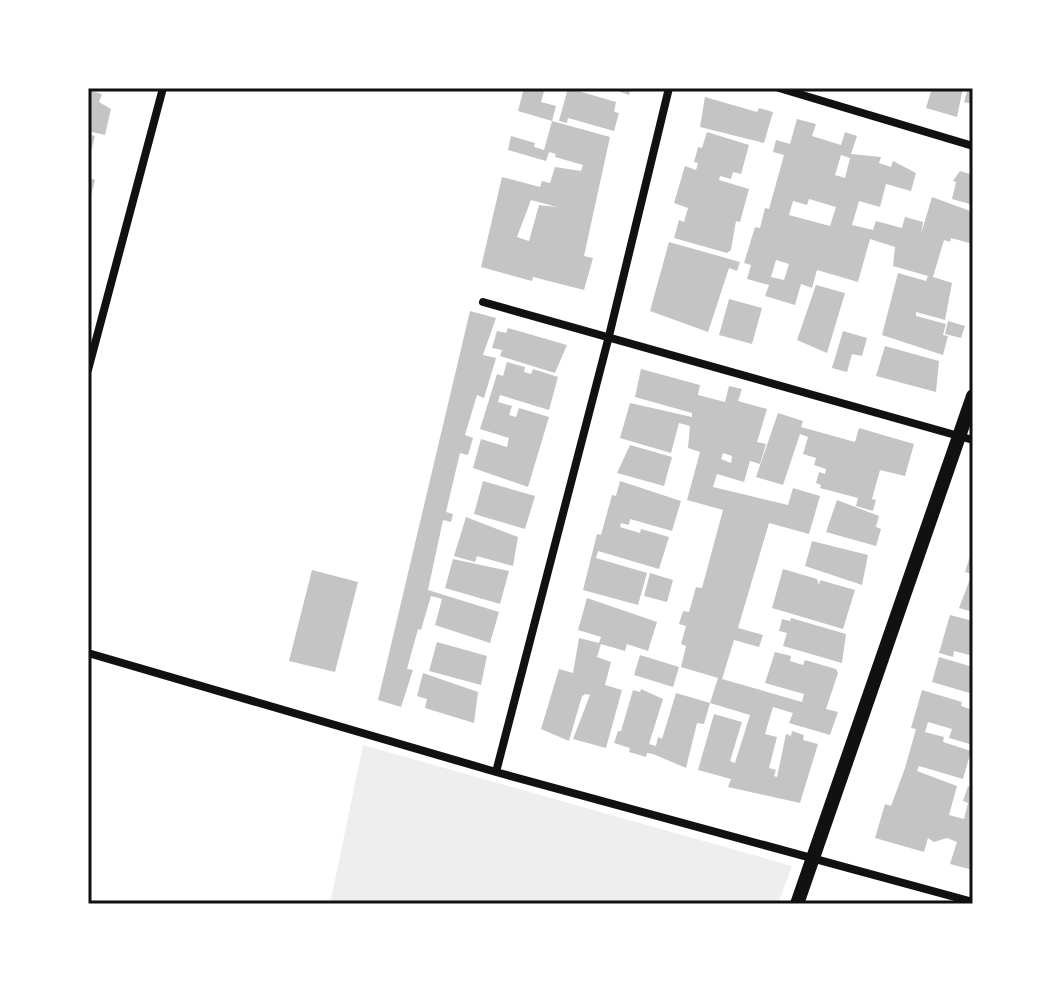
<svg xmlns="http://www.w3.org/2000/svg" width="1061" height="992" viewBox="0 0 1061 992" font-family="Arial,sans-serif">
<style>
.green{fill:#eee}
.building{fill:#c4c4c4;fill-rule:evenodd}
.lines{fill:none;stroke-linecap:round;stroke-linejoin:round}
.minor{stroke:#111;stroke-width:8}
.tertiary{stroke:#111;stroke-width:14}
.neatline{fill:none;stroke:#111;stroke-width:3}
</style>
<rect width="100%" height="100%" fill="#fff"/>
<path class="green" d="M363,745L792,866L778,904H330Z"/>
<path class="building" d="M524,88H545L541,102L556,106L552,121L518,111Z
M568,88L616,102L614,112L619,113L614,131L568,118L567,123L559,121Z
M609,88H631L629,95Z
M932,88H963L957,117L926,108Z
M968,88H973V104L964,102Z
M88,90L102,94L99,102L111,109L105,135L88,131Z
M705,97L757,112L759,108L773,112L764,143L700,127Z
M797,119L816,124L812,136L841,145L845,132L857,136L851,154L881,157L879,163L891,167L893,161L916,173L911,191L886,184L880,207L859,201L852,225L873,230L876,221L902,228L905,217L923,222L921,234L932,197L973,212V244L951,238L950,242L944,240L933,277L952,283L945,320L916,312V316L946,324L943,335L948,336L943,355L882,335L898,273L926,281L928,276L893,266L895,247L870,239L858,282L817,270L812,288L801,284L795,305L765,296L769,285L747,279L751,265L744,263L755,227L760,228L765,208L769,209L784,155L773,152L776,140L790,144ZM841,155L850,158L845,178L835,175ZM809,199L836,207L830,226L789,215L793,201L807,205ZM776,260L789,264L784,280L771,277Z
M552,121L610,137L584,256L593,258L584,290L533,277L532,281L481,267L502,177L540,187L542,181L550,183L555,167L581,171L583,165L555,157L556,154L549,152L546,161L508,150L511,136L535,143L534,147L544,150ZM531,200L557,207L539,205L529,241L517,237Z
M707,132L749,145L741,174L733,172L731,179L720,176L719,180L749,189L740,222L736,221L731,250L727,253L674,238L679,220L684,222L688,208L674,203L685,166L696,170L698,163L694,162L698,147L702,148Z
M88,134L95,136L89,160H88Z
M960,171L973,175V205L952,199L956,182L953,181Z
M88,177L95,180L89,203L88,202Z
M669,242L740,262L737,271L729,268L708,332L650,311Z
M816,285L845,293L827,353L797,340Z
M729,299L762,308L752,344L719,335Z
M470,311L496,318L483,355L496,358L484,398L477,395L465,435L473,438L468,455L460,453L446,512L453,514L451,522L443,520L428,590L499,612L490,643L435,625L442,599L431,596L421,630L418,629L407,669L413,670L401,707L378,700Z
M948,321L965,326L961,338L945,334Z
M508,328L567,345L555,373L500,356L502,350L492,348L497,331L506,333Z
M843,331L867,338L862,356L852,354L847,372L832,368Z
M885,346L939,361L936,392L876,376Z
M507,362L525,367L524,372L531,374L533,369L558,377L549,410L500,395L498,402L512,406L509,415L516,417L519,408L549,417L528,487L473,468L481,439L507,447L509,438L480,429L497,374L503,376Z
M641,369L700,385L698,395L725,402L729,386L742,389L738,401L767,409L757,442L766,444L760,464L750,461L744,482L717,474L713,487L788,505L793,488L820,496L809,534L769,523L738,628L763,635L759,647L734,640L722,679L802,702L804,694L765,683L775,652L791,656L790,661L803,665L805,660L836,669L838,673L826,709L838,712L830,735L789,723L793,713L773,707L765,734L777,737L769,768L776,770L774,776L777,777L786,734L791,736L792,731L804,735L803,740L818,744L800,803L728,787L731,779L698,770L714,714L742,722L730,761L735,763L750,715L710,703L704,724L697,723L686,768L653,754L647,753L646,757L629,752L630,748L614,743L618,731H621L633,690L640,692L641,689L663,699L649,744L656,746L658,737L662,739L676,693L710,703L718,678L681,667L686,646L681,644L686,626L679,624L683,611L689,612L696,587L702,588L723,510L687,500L700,452L688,448L690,426L679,423L671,453L620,438L630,403L692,417V413L635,397ZM723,453L732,456L731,463L721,459Z
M778,413L803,421L801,427L855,442L859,428L914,444L905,476L880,470L872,499L876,500L873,511L856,506L858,498L820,488L821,485L816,483L819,472L825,474L826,469L814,465L816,458L803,454L808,437L800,434L783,485L756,477Z
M630,445L672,457L664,486L617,473Z
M483,481L535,496L525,529L474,514Z
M620,481L681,501L672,531L630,519L629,525L621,523L620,527L640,533L641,529L669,537L659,569L598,551L596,558L647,573L638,605L583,590L597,534L601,535L612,495L616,496Z
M837,500L879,516L876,527L881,529L876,546L826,532Z
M466,517L518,537L513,566L477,556L475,562L454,556Z
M812,541L868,555L862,585L805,566Z
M970,556L973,557V574L965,572Z
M453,559L509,571L500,604L445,588Z
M783,569L817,579L819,585L820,580L855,590L843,629L772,608Z
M312,570L358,582L335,672L289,661Z
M650,573L673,580L667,602L644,596Z
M970,579L973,580V612L959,608Z
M587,598L657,622L648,651L627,644L625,651L601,644L597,657L611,662L605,685L622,690L606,748L573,739L590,695L586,694L582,696L569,741L541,729L559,669L573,673L579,638L599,643L601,637L578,630Z
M950,615L973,621L970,633L973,634V656L954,651L953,657L939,653Z
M791,618L846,634L842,663L783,646L787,633L779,631L782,619L790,621Z
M437,642L487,656L481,685L429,671Z
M640,655L679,667L673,687L634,675Z
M939,657L973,667V694L932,682Z
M423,673L478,692L474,723L425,708L427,699L417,696Z
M922,690L962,702L961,706L973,710V745L949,738L952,729L928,722L925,732L944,737L943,742L971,751L963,779L919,766L917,771L957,786L949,815L964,819L968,803L963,801L968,786L973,788V870L950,864L957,842L947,838L934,842L928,838L924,852L875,838L885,804L891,806L905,768L916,729L911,728Z"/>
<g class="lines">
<path class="minor" d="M779,88L973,146
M483,302L973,440
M88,370L163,88
M88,653L496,772L973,902
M496,772L609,336L669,88"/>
<path class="tertiary" d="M797,904L973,396"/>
</g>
<rect width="1061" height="992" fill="none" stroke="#ffffff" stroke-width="180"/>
<rect x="90" y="90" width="881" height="812" class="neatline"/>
</svg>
